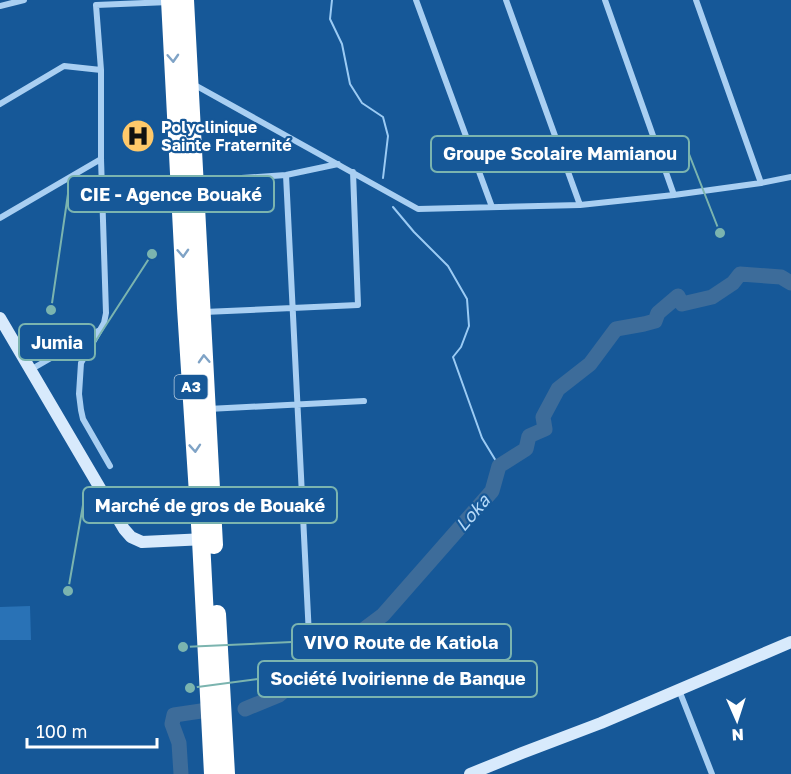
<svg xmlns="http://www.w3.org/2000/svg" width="791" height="774" viewBox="0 0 791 774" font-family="'Golos Text',sans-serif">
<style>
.green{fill:#2972b6}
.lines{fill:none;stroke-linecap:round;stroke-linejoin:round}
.stream{stroke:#9bcbf4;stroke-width:2}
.river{stroke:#3d6c9a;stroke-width:15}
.street{stroke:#a9cff2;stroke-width:6}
.secondary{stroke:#d8eafc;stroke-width:12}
.highway{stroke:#fff;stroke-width:18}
.oneway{stroke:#7fa3c6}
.labels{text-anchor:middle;stroke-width:4.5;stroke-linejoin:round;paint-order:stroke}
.shield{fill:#165898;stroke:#b9cde0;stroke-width:1.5}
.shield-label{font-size:15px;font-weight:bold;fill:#fff}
.poi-label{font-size:16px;font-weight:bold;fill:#fff;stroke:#165898;text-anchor:start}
.water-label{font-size:18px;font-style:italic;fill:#b5d9f8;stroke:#165898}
.leader{fill:none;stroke:#7bb4af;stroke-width:2}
.callout-dot{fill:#7bb4af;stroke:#165898;stroke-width:2}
.callout{fill:#165898;stroke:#7bb4af;stroke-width:2}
.callout-label{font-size:18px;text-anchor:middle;font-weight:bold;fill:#fff}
</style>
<rect width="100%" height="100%" fill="#165898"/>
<path class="green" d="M30,606L31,640H0V607Z"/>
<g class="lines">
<path class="stream" d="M332,0L330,19L342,44L350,84L362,103L383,117L388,136L383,178
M393,207L414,232L448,266L467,299L469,326L461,347L453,357L482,438L499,466"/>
<path class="river" d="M245,709L279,695L304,674L383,615L492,491L499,466L526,449L529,436L545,429L543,417L558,389L590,364L616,329L644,324L655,321L658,313L678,296L682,304L712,297L733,283L740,274L781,277L791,283
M181,774L179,743L172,724L174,715L201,711"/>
<path class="street" d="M416,0L492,207
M506,0L580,205
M605,0L674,195
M696,0L761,183
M0,6L24,0
M193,84L418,209L580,205L674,195L761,183L791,177
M0,104L64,66L101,70
M286,175L309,636
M197,181L286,175L338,164
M0,218L101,159
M204,312L358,305L353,172
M30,370L98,331
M208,409L364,401
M110,466L83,419L81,410L79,394L81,363L104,323L106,313L101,159V70L96,5L169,2
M679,690L712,774"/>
<path class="secondary" d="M0,318L124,529L131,537L142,542L206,539
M470,774L522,753L601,723L791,642"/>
<path class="highway" d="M170,0L186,308L201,540L213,774
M185,0L214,545
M217,614L226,774"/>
</g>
<defs><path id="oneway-chevron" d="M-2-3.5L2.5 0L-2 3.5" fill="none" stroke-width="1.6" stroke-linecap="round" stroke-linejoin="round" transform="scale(1.5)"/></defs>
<g class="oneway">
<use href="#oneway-chevron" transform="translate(173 58) rotate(87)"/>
<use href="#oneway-chevron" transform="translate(183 253) rotate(87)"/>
<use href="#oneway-chevron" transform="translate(204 359) rotate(-93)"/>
<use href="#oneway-chevron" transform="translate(195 448) rotate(86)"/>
</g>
<defs>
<symbol id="hospital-disc" viewBox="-11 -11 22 22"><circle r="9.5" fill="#ffc96a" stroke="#165898"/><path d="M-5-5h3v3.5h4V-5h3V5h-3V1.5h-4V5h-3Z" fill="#111"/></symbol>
</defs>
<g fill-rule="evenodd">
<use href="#hospital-disc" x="119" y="117" width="38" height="38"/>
</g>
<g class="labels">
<rect class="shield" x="174.5" y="375" width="33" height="24" rx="4.5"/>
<g class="shield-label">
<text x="191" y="392">A3</text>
</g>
<g class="poi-label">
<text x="161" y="133">Polyclinique<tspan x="161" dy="18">Sainte Fraternité</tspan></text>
</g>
<g class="water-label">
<text transform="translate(473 513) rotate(-49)" y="6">Loka</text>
</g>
</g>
<path class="leader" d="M720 233L689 154M51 310L68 194M152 254L95 342M68 591L83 505M183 647L292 642M190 688L258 679"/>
<g class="callout-dot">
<circle cx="720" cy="233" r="6"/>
<circle cx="51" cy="310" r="6"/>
<circle cx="152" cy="254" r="6"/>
<circle cx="68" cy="591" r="6"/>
<circle cx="183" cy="647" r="6"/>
<circle cx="190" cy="688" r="6"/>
</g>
<g class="callout">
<rect x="431" y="136" width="258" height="36" rx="6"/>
<rect x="68" y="176" width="206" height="36" rx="6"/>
<rect x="19" y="324" width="76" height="36" rx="6"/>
<rect x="83" y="487" width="254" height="36" rx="6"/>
<rect x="292" y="624" width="219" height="36" rx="6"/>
<rect x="258" y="661" width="279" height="36" rx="6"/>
</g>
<g class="callout-label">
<text x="560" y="160">Groupe Scolaire Mamianou</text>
<text x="171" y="201">CIE - Agence Bouaké</text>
<text x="57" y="349">Jumia</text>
<text x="210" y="512">Marché de gros de Bouaké</text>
<text x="401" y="649">VIVO Route de Katiola</text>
<text x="398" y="685">Société Ivoirienne de Banque</text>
</g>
<g transform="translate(737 720) rotate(177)" stroke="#165898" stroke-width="4.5" paint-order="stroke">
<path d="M0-4.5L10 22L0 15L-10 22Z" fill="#ffffff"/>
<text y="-9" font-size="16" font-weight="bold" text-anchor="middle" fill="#ffffff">N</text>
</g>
<path d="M27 738v9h130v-9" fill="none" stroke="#ffffff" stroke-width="3"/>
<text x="36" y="738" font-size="18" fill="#ffffff" stroke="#165898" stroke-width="4.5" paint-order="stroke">100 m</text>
</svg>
